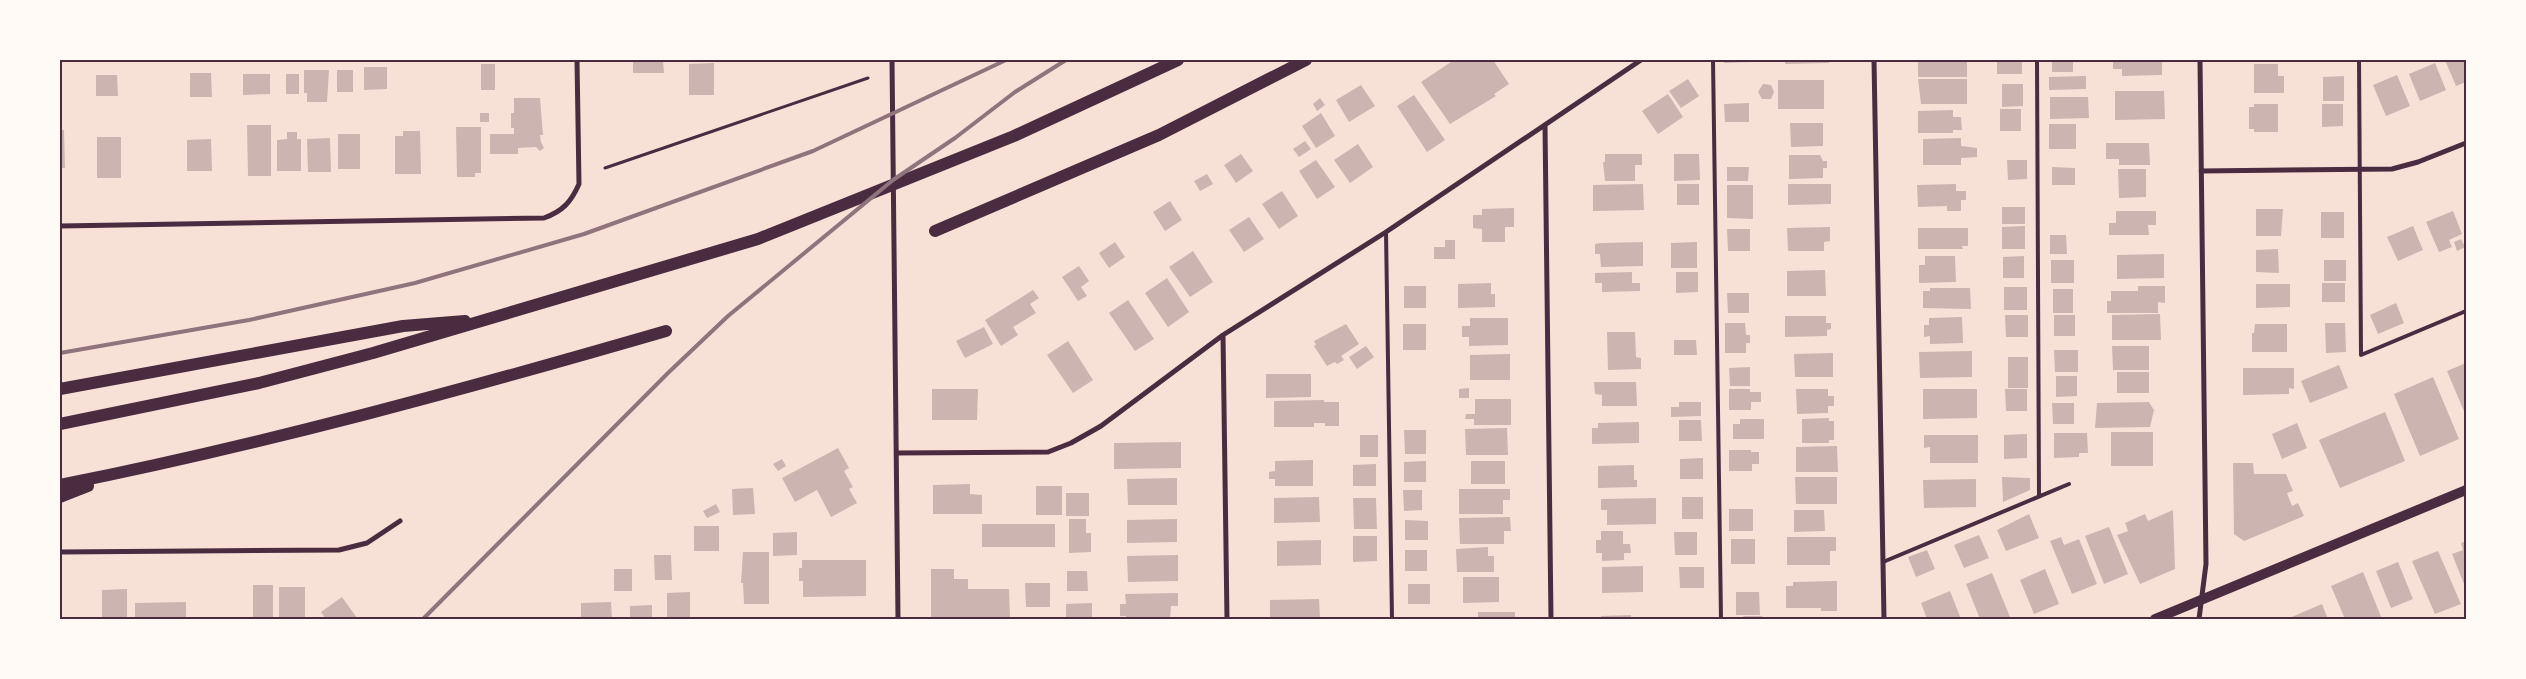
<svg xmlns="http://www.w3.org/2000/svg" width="2526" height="679" viewBox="0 0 2526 679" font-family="Literata,serif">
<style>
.building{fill:#ccb4b1}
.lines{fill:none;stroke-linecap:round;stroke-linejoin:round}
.path{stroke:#4a2c40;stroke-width:3}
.service{stroke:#4a2c40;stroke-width:4}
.minor{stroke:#4a2c40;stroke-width:5}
.secondary{stroke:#4a2c40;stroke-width:10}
.primary{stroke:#4a2c40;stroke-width:12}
.rail{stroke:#8f747c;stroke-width:4}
.neatline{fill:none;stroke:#4a2c40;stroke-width:2}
</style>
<rect width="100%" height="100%" fill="#f7e1d7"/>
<path class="building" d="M633,60L663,61L664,73H633Z
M1454,60H1493L1509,84L1494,94L1496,96L1450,124L1421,82Z
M1724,60H1751V62L1724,63Z
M1785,60H1829V63L1785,64Z
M1918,60H1967V77H1918Z
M1997,60H2022V74H1997Z
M2052,60H2073V72H2052Z
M2113,60H2162V75L2122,76V69H2113Z
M2445,60H2466V82L2456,86Z
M714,63V95H689V64Z
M2435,63L2446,90L2420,101L2409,74Z
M481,64H495V90H481Z
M2254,64H2278V76H2284V93H2254Z
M364,67H387V89L364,90Z
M304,70H329L327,102H307V93H304Z
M337,70H353V92H337Z
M190,73H211L212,97H190Z
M243,74H270V94L243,95Z
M286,74H299V94H286Z
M96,75H117L118,96H96Z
M2397,75L2410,106L2386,116L2373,85Z
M2086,76V89L2049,90V77Z
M2344,76V101H2323V77Z
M1688,79L1699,96L1681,108L1669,91Z
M1918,79H1967V104H1921Z
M1778,80H1824V109H1778Z
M1763,84L1771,85L1774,92L1771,99H1762L1758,92Z
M2002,84H2023V106L2002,107Z
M1361,85L1375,106L1349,122L1336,100Z
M2115,91H2164L2165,119L2115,120Z
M1668,94L1683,117L1658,134L1642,111Z
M1414,95L1445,140L1427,152L1397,106Z
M2050,97H2088L2089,118L2050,119Z
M514,98H540L543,135H540L541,142L544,148L540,151L536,147L518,148V154H490V134H514V128H511V113H514Z
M1320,98L1325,105L1317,111L1313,104Z
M1749,103V122H1725L1724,104Z
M2254,104H2278V132H2254V129H2249V107H2254Z
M2322,104H2343V126L2322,127Z
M2000,109H2021V131H2000Z
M1953,110V117H1961L1962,130H1953V133H1918V111Z
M480,113H489V122H480Z
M1321,113L1335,136L1316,148L1302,126Z
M1790,123H1823V146L1791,147Z
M2049,124H2076V149H2049Z
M247,125H271V176H248Z
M456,127H481V173H475V177H457Z
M60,130H64L65,168H60Z
M403,131H420L421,174H395V136H403Z
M287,132H297V139H301V171H277V140L287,139Z
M338,134H360V169H338Z
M97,137H121V178H97Z
M330,138L331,172H308L307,139Z
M1961,138V146L1977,148V157L1961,158V165H1923V139Z
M211,139L212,171H187V140Z
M1305,141L1311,149L1299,157L1293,149Z
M2106,143H2149L2150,165H2119V159H2106Z
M1358,144L1373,167L1350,183L1334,160Z
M1241,154L1253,171L1236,183L1224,165Z
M1605,154H1642V165H1635V181H1605L1603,162H1605Z
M1674,154H1699L1700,180L1674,181Z
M1789,155H1820L1823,161H1827V168H1823V178L1789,179Z
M1316,160L1335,187L1317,199L1299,171Z
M2007,160H2027V179L2008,180Z
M1727,167H1749L1748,181H1727Z
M2052,167L2075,168V185H2052Z
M2118,169H2146V197L2119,198Z
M1207,174L1213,184L1200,191L1194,181Z
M1643,184L1644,210L1593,211V185Z
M1677,184H1699V205H1677Z
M1788,184H1831V204L1788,205Z
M1956,184V191H1966V200H1961V211H1947V206L1918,207L1917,185Z
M1727,185H1753V219L1727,218Z
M1282,191L1298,216L1279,229L1262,204Z
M1170,201L1182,220L1165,231L1153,212Z
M2002,207H2025V224H2002Z
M1514,208V227H1505V242H1482V229L1473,228V215H1482V209Z
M2256,209H2283L2281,236H2256Z
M2116,211H2156V225H2148L2149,235H2109V223H2116Z
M2453,211L2462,234L2449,240L2452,247L2439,252L2426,222Z
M2321,212H2344V238H2321Z
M1249,217L1264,239L1244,252L1229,230Z
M2025,226V249H2002V227Z
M2413,226L2423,250L2398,261L2387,237Z
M1830,227V241L1824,242V251H1788L1787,228Z
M1918,228H1968V246H1962L1963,249H1918Z
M1727,229H1750V251H1728Z
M2050,235H2066L2067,254H2050Z
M2461,239L2465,247L2457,251L2454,242Z
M1445,240H1455V259H1434V247H1445Z
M1115,242L1125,257L1109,268L1099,253Z
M1643,242V266L1601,267L1600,254H1595V244L1601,243Z
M1697,242V268H1671V243Z
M2278,249L2279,273L2256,272V250Z
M1193,251L1213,282L1190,297L1169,267Z
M2164,254V278L2117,279V255Z
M1925,256H1955L1956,282L1919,283V265H1925Z
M2024,256V278H2003V257Z
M2051,260H2074V283H2051Z
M2324,260H2346V281H2324Z
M1079,266L1089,281L1081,287L1087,296L1078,301L1062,277Z
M1825,270L1826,296H1787V271Z
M1632,272V283H1640V291L1602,292V283H1595V273Z
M1676,272H1698V292L1676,293Z
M1167,278L1189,312L1168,327L1145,293Z
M1491,283V294H1495V307L1458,308V284Z
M2322,283H2345V302H2322Z
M2256,284H2290V307L2256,308Z
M1404,286H1426V308H1404Z
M2138,286H2165V303L2158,302V313H2107V301H2111V291H2138Z
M2004,287H2027V310H2004Z
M1930,288H1970L1971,309L1923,308V291H1930Z
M2053,289H2073V313H2053Z
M1033,290L1039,298L1030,304L1036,313L1013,327L1018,335L1001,346L985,320Z
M1727,293H1749V313H1728Z
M1128,300L1154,339L1135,351L1109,313Z
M2396,303L2404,323L2378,334L2370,315Z
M2160,314L2161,340H2112V315Z
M2005,315H2028V337H2006Z
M2054,315H2075V336H2054Z
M1785,316H1826V323H1831V329L1827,330V336L1785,337Z
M1962,317L1963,343L1930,344V336L1924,337V325H1929V318Z
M1470,318H1508V345L1469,346V337H1462V326H1470Z
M1725,323H1745L1746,335H1750V343H1746V353H1725Z
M2325,323H2345L2346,352L2326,353Z
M1346,324L1359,344L1341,356L1344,360L1337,364L1335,362L1327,366L1314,346L1316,345L1314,341Z
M1403,324H1426V350H1403Z
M2255,324H2287V352H2252V333H2254Z
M984,327L993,344L965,358L956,341Z
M1607,332H1635L1636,357L1641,358V369L1608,370Z
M1674,340H1696L1697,355H1674Z
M1068,341L1093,380L1073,393L1047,355Z
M1366,346L1374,357L1357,369L1349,357Z
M2112,346H2149V370H2113Z
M2054,350H2078V372H2055Z
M1972,351V377L1920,378L1919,352Z
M1833,353V377H1795L1794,354Z
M1510,354V380H1470V355Z
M2008,357H2028V388H2008Z
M2466,363V416L2447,371Z
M2339,365L2348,388L2310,403L2301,381Z
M1750,367V386H1730L1729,368Z
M2243,368H2294V389L2289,388V394L2243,395Z
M2117,372H2149V393H2117Z
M1266,374H1311V397L1266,398Z
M2056,376H2077V396L2056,397Z
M2433,377L2459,439L2420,456L2394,394Z
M1594,382H1636L1637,406H1602V395L1595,394Z
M1469,388V398H1459V389Z
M932,389H978L977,420H932Z
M1729,389H1750V392H1761V402H1751V410H1729Z
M1796,389H1828V396H1834V406H1828V413L1797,414Z
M1923,389H1977V418L1923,419Z
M2005,389H2027V411H2006Z
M1475,399H1511V425H1474V419H1465L1466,414H1475Z
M1324,400V402H1339V426H1325V423H1314V427H1274V401Z
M1679,402H1701V416L1671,417V407H1679Z
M2149,402L2154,410L2150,427L2095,428L2097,403Z
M2052,403H2074V424H2053Z
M2385,412L2405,461L2340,488L2319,440Z
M1829,418V421H1834V440H1829V443H1802V419Z
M1740,419H1764V439H1733V424H1740Z
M1679,420H1701L1702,441H1679Z
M1639,422V443L1592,444V428H1598V423Z
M2297,423L2307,448L2282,459L2272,434Z
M1507,428L1508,455H1466L1465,429Z
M1404,430H1426V454H1405Z
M2111,432H2153V466H2111Z
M2054,433H2087L2088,453H2079V457L2054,458Z
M2027,434V458L2004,459V435Z
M1360,435H1378V457H1360Z
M1924,435H1978V463H1930V447L1924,448Z
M1181,442V468L1114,469V443Z
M1837,446L1838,472H1796V447Z
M838,448L849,468L844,471L853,487L849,489L857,503L831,517L817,490L795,502L782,478Z
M1729,450H1751V452H1759V464H1752V471H1729Z
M1703,458V479H1680V459Z
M782,459L786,466L778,471L773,464Z
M1313,460V486H1275V479H1269V472L1275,471V461Z
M1426,461V482H1404V462Z
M1471,461H1505V484H1471Z
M2233,463H2253L2254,474H2286L2293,491L2287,493L2292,506L2298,503L2304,516L2244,541L2234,534Z
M1376,464V486H1353V465Z
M1634,465V480H1637V487L1598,488V466Z
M1795,477H1837V504H1796Z
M2002,477L2030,478V490L2003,502Z
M1177,478V505H1128L1127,479Z
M1976,479V507L1924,508L1923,480Z
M970,484V494L982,495V514H933V485Z
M1036,486H1062V515H1036Z
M753,488L755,514L733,515L732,489Z
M1459,489H1510V500H1503V514H1459Z
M1403,490H1422V510L1404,511Z
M1066,493H1089V516H1066Z
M1319,497L1320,522L1274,523V498Z
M1682,497H1703V519H1682Z
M1353,498H1376L1377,529H1354Z
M1656,498V524L1607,525V510H1601V499Z
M716,504L720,512L707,518L703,511Z
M1729,509H1753V531H1729Z
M1794,510H1824L1825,531L1794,532Z
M2173,510L2175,569L2140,584L2117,535L2128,531L2125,523L2145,514L2148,521Z
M2029,514L2039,538L2006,551L1997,530Z
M1510,517L1511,531H1504V544H1460L1459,518Z
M1069,519H1086V533H1091V552L1069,553Z
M1177,519V542L1127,543V520Z
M1405,520L1428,521V540H1405Z
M982,524H1055V547H982Z
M694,526H719V551H694Z
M2109,527L2128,574L2104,584L2085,536Z
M1601,531H1623V544H1630L1631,553H1624V560L1602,561V553H1596V540H1601Z
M797,532V555L773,556V533Z
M1674,532H1697V555H1675Z
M1979,535L1989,558L1964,568L1954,545Z
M1353,536H1377V561L1353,562Z
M1787,537H1836V551H1830V565H1787Z
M2061,537L2064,545L2079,539L2097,584L2072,594L2050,541Z
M1731,539H1755V564H1731Z
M1321,540V565L1277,566V541Z
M2466,541V589L2452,554L2463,550L2461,543Z
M1488,547V556H1494V572H1457L1456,549Z
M1405,550H1427V571H1405Z
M1927,550L1935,569L1916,577L1908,557Z
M2438,551L2461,604L2435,614L2412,561Z
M743,552H769V604H744L743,583H741Z
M654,555H671L672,580H655Z
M1178,555V581L1128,582L1127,556Z
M802,560H866V596L803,597V581H799V568H802Z
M2398,562L2413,599L2391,608L2376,571Z
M1643,566V592L1602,593V567Z
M1679,567H1704V588H1680Z
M614,569H632V591H614Z
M931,569H954V579H968V589H1009L1010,617L931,618Z
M2045,569L2059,604L2034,614L2020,580Z
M1067,571H1087L1088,591H1067Z
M2363,572L2382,619H2345L2331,586Z
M1992,573L2010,617L2006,619H1980L1966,584Z
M1463,577H1499V602L1463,603Z
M1837,581V611H1821V608H1786V586H1793V582Z
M1025,583H1050V607H1026Z
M1408,584H1430V604H1408Z
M253,585H273V619H253Z
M279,587H305V619H279Z
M127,589V619H102V590Z
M1950,591L1961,619H1927L1921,603Z
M690,592V619H667V593Z
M1736,592H1759L1760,615H1736Z
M1178,593V606H1171L1170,619H1126V616H1120V604H1126L1125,594Z
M342,597L357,618L326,619L321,612Z
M1319,599L1320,619H1270V600Z
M186,602V619H135V603Z
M611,602L612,619H581V603Z
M1092,603V619H1066V604Z
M2322,604L2328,619H2287Z
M652,605V619H630V606Z
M1478,612H1515V619H1478Z
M1631,615V619H1601V616Z
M1743,616H1762L1764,619H1745Z"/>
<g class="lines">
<path class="path" d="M605,168L868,78"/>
<path class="service" d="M1713,60L1721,619
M2037,60L2039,496
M2359,60L2361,355L2466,311
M1386,232L1392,619
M1883,562L2069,484"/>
<path class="minor" d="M892,60L898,619
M1874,60L1884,619
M1545,125L1551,619
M2201,171L2392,169L2418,162L2466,143
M60,226L544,218C563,211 571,202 579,184L577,60
M1223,335L1227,619
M896,453L1048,452L1071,443L1101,426L1223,335L1386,232L1641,60
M60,552L339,550L367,543L400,521
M2199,619L2206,564L2200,60"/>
<path class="secondary" d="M2155,619L2466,490"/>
<path class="primary" d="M935,231L1159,135L1306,60
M60,389L403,326L465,321
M60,424L259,383L373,353L758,239L1014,136L1178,60
M60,485C265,444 466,389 666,331
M60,497L88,486"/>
<path class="rail" d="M60,353L249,320L415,283L584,234L813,151L1006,60
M423,619L669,372L728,316L893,180L955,138L1015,92L1066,60"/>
</g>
<rect width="2526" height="679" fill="none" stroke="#fffaf5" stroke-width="122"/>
<rect x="61" y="61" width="2404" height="557" class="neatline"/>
</svg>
